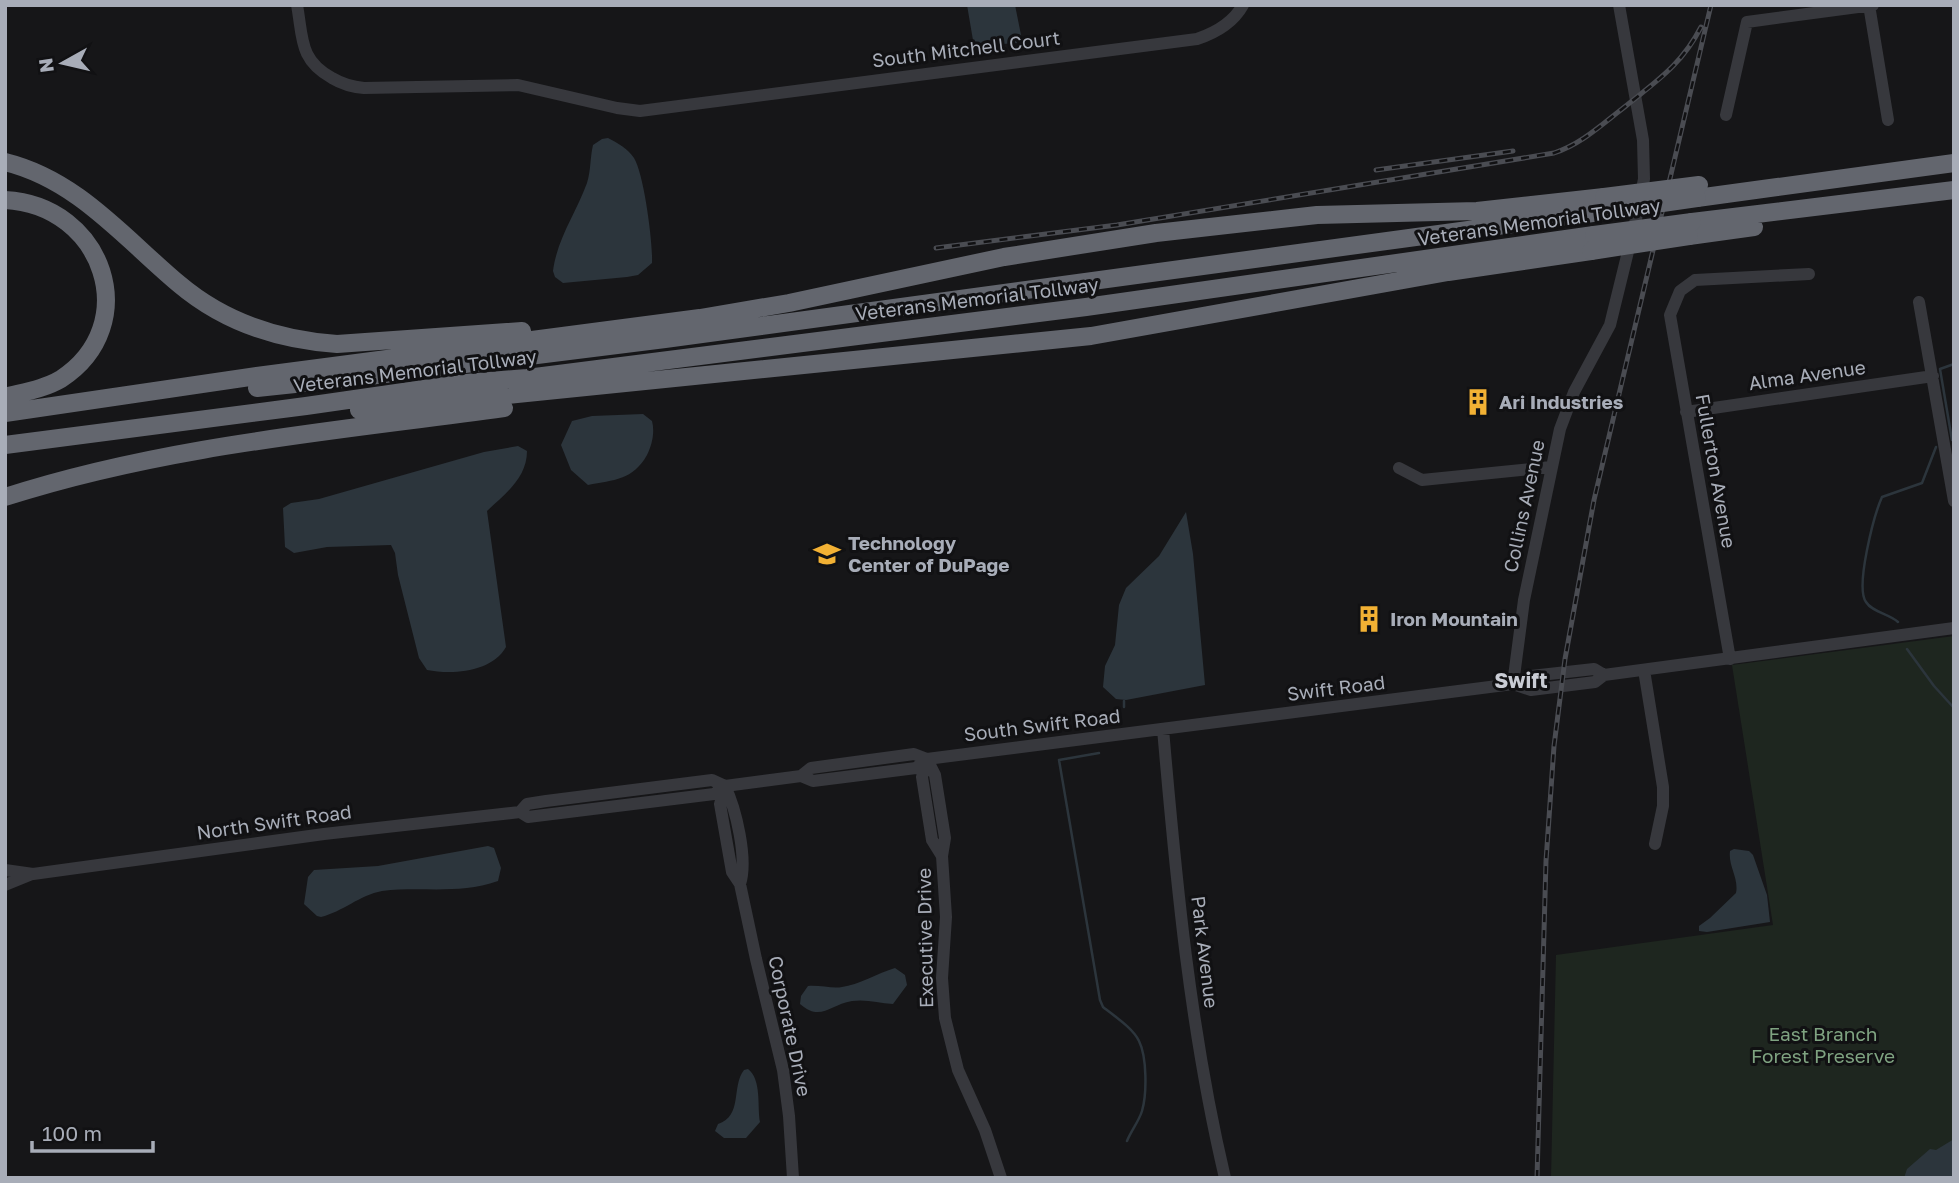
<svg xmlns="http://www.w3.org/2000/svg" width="1959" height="1183" viewBox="0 0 1959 1183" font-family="'Golos Text',sans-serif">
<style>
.green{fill:#1e261f}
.water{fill:#2c353c}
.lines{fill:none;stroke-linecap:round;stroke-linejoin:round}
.stream{stroke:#2c353c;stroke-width:2.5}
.minor{stroke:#37383d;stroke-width:12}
.highway{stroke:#63666e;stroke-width:18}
.rail-casing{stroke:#4a4c52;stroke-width:5}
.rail{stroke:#111113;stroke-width:2.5;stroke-dasharray:8;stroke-linecap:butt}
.highway-bridge{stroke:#63666e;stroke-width:18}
.labels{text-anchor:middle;stroke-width:6;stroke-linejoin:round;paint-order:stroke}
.street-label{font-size:19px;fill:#a8adb8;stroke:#111113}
.poi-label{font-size:19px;font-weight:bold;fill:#a8adb8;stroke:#111113;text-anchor:start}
.park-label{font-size:19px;fill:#7fa381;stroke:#111113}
.neighbourhood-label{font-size:21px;font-weight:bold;fill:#c9ccd4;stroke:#111113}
</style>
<rect width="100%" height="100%" fill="#161618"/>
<path class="green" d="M1954,636V1178H1551L1556,955L1773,925L1732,665Z"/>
<path class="water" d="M967,5H1015L1022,40L1017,43L974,46Z
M608,138C618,143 628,149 634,158C644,174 653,243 652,263L638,275L627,277L563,283L555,277L553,271C557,239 576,213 587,183C591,170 590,158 593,145L602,139Z
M643,414L652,421C655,432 652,445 647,455C633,480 614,480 588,485L571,470L561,445L572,421L592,416Z
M518,446L527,451C527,478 505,494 487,511L506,647C492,672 453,675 427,670L419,658L398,575L395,553L391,545L327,547L294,553L285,547L283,508L291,503L319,499L484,452Z
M1186,512L1193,554L1205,685L1126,700L1116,699L1103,687L1105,666L1115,645L1119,605L1126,588L1159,556Z
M488,846L494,848L501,868L498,881C458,895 422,886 382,891C360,895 342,912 321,917L317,916L304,904L308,877L314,870L378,866Z
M1734,849L1749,851L1753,855L1767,895L1770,922L1707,932L1699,931V926L1710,918L1736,893C1739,878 1728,866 1730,851Z
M895,968L905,975L907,985L893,1004C879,1003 866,999 852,1001C829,1005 821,1022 800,1004L801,996L808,986C820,985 833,989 842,987C858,985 878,973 895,968Z
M748,1069C762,1080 757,1106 760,1122L746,1138H724L715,1131L718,1124C743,1116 731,1087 744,1070Z
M1954,1139V1178H1904L1907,1169L1930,1149L1936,1150Z"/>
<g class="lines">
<path class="stream" d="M1952,440L1940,369L1954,364
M1898,622C1889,614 1872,612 1866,602C1855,587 1874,515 1882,497L1922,483L1936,447
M1907,649L1934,686L1954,708
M1124,701V707
M1099,753L1059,760L1100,1000L1103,1007C1114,1016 1133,1028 1139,1041C1147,1057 1147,1094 1142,1111C1139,1121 1131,1131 1127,1141"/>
<path class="minor" d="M297,5C303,38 299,60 332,78C342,84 352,87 364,88L518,85L617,108L640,111L1197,39C1215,33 1233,23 1243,5
M1869,5L1888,120
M1726,115L1747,22L1873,5
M1919,302L1954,501
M1686,412L1933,376
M1399,468L1422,480L1551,467
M1730,659L1670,315L1680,291L1695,280L1809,274
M1644,670L1663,787V806L1655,844
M1513,684L1524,600L1560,429L1574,392L1610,325L1636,219L1644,179L1643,140L1619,5
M1513,684L1531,690L1595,682L1604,675L1954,628
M1163,729C1176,880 1190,1030 1225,1178
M927,759L935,775L945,838L942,856L946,917L942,978L945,1018L958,1070L985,1130L1001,1178
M927,759L922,777L932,840L942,856
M801,776L813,781L916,768L927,759
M725,786L720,804L732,872L740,884L756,959L783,1070L789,1116L793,1178
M725,786C736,809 748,859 740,884
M520,812L527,804L546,801L712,780L725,786
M5,870L33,874L324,834L520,812L528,817L714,794L725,786L801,776L811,768L914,754L927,759L1513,684L1531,676L1594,669L1604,675
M5,885L32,874"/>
<path class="highway" d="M5,162C78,180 124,238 179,284C224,322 278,340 337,344L522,331
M1697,198L1954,163
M5,200C104,205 144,325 61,379C44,389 24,392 5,397
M1692,222L1954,190
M1689,236L1754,227
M257,388L361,377L665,339L1600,212
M359,410L1091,336L1448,272L1591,251
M5,413L257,376L700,318L789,303L1004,257L1156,233L1317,215L1477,211L1604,197
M5,445L306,406L466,383L527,378L1086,307L1594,235
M5,497C166,445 338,431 504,408"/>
<defs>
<path id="rail" d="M1376,170L1513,151
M936,248L1117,225L1554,153C1581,144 1600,126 1622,109C1655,82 1681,66 1701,27
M1537,1178L1546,861L1554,746L1565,659L1594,500L1711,5"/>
</defs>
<use href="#rail" class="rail-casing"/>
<use href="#rail" class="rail"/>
<path class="highway-bridge" d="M1604,197L1699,185
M1600,212L1697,198
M1594,235L1692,222
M1591,251L1689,236"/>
</g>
<defs>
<symbol id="building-bare" viewBox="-9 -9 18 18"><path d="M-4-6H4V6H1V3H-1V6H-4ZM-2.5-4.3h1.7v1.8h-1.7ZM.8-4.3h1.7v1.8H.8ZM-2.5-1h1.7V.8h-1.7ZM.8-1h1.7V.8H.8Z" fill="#f2b134" stroke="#111113" stroke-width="2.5" paint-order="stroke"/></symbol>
<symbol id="school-bare" viewBox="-9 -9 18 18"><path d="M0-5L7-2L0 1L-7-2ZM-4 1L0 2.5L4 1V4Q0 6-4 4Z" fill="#f2b134" stroke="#111113" stroke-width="2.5" paint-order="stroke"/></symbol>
</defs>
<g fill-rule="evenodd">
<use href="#building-bare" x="1459" y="383" width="38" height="38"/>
<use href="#school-bare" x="808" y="535" width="38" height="38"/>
<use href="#building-bare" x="1350" y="600" width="38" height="38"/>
</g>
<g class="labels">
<g class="street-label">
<text transform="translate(966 49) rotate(-7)" y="7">South Mitchell Court</text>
<text transform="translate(1539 222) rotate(-8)" y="7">Veterans Memorial Tollway</text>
<text transform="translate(977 299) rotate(-7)" y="7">Veterans Memorial Tollway</text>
<text transform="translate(415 371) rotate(-7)" y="7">Veterans Memorial Tollway</text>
<text transform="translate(1807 375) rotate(-8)" y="7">Alma Avenue</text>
<text transform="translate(1716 471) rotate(80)" y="7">Fullerton Avenue</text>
<text transform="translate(1524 506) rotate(-78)" y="7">Collins Avenue</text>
<text transform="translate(1336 688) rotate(-7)" y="7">Swift Road</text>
<text transform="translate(1042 725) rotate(-7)" y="7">South Swift Road</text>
<text transform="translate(274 822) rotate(-8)" y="7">North Swift Road</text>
<text transform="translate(925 938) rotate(-91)" y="7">Executive Drive</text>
<text transform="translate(1205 952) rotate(83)" y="7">Park Avenue</text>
<text transform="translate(790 1026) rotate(78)" y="7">Corporate Drive</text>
</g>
<g class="poi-label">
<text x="1499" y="409">Ari Industries</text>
<text x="848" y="550">Technology<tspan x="848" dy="22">Center of DuPage</tspan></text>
<text x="1390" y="626">Iron Mountain</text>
</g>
<g class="park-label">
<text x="1823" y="1041">East Branch<tspan x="1823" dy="22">Forest Preserve</tspan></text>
</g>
<g class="neighbourhood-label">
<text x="1521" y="688">Swift</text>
</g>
</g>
<rect width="1959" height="1183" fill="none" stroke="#a8adb8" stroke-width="14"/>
<g transform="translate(63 63) rotate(262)" stroke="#111113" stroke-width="5" paint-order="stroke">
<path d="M0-5L12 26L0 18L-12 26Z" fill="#a8adb8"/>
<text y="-10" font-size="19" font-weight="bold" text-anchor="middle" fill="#a8adb8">N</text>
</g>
<path d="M32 1141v10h121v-10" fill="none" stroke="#a8adb8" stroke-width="3.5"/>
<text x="42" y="1141" font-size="21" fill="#a8adb8" stroke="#111113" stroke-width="5" paint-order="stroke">100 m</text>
</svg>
